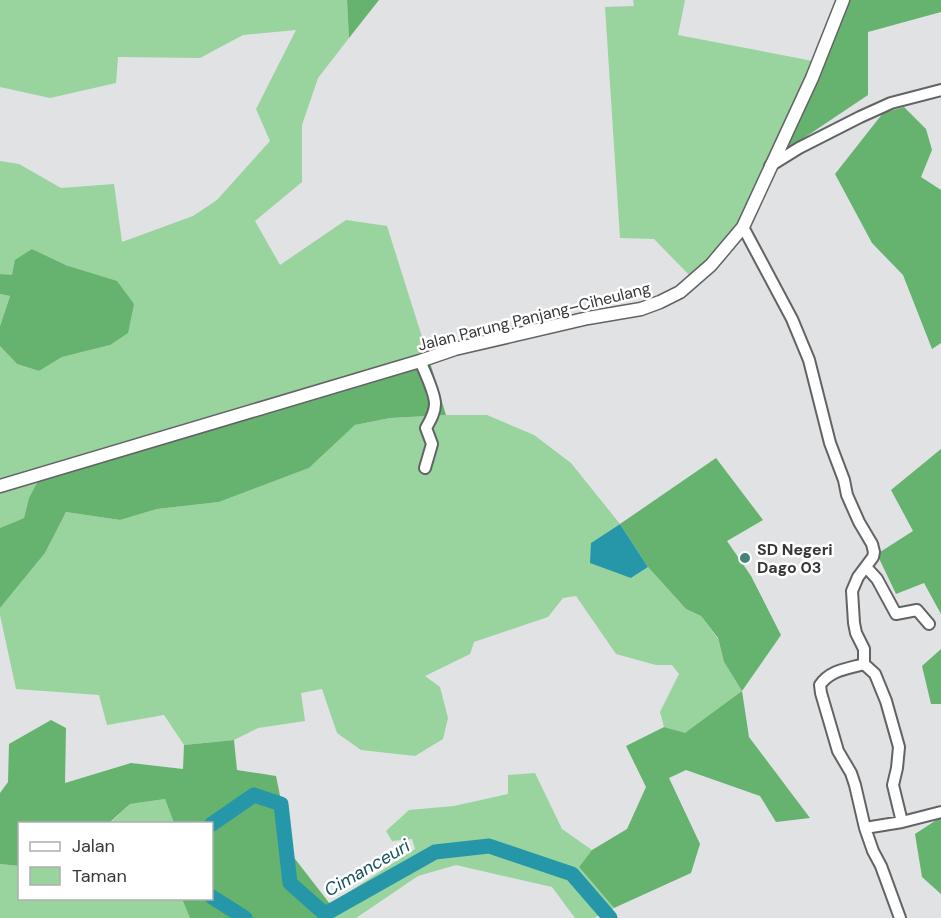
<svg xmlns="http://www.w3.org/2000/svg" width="941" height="918" viewBox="0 0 941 918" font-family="'DM Sans',sans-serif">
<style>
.green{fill:#99d39e}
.forest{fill:#66b26f}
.water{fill:#2597a8}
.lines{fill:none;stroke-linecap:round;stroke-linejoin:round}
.river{stroke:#2597a8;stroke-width:15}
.minor-casing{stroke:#626365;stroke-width:14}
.tertiary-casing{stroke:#626365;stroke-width:15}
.minor{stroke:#fff;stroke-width:10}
.tertiary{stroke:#fff;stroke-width:12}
.poi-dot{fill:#428475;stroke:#fff;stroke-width:2}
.labels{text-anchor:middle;stroke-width:5;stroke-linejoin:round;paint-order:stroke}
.street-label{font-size:16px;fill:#373738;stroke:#fff}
.poi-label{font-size:16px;font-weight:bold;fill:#373738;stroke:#fff;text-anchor:start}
.water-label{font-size:18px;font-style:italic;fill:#15525b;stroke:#fff}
</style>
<rect width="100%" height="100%" fill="#e0e2e4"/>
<path class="green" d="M0,0H347L349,38L318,78L302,125V182L255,221L280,265L346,220L387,226L429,359L29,498L24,518L0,528V346L17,364L39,371L62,357L110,345L68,266L32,249L12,276L0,274V161L19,164L61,188L114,184L122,242L193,216L217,200L270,141L256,109L296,30L243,35L200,58L118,57L116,83L50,98L0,87Z
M633,0H685L678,35L818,62L747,224L693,279L654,239L620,238L605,7L634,6Z
M0,294L10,296L0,326Z
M446,415H487L534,435L571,463L620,524L591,543L631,578L648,567L686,609L701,616L718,639L724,662L742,691L685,734L664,727L660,712L679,674L672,665H656L616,654L576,596L563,598L548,617L474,642L470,654L425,676L440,687L448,718L443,739L415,756L361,750L337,733L322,689L301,693L305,721L258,728L234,740L184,745L164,715L107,725L99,695L16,689L0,615V608L45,553L66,512L120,520L157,509L219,502L309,468L355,425L390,418Z
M535,773L562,829L592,850L579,867L614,908L594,918H575L552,887L456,865L418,876L356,918H333L330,904L415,849L412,839L392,841L386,831L409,810L454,806L508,794V775Z
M165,799L174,823L109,824L130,804Z
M0,864L19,866L20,898L182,899L190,918H0Z"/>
<path class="forest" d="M347,0H379L349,38Z
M838,0H941V12L868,32V95L777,156Z
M904,107L926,129L932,150L921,177L941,190V343L932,349L903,275L872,243L835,174L883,113Z
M32,249L68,266L117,281L134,304L128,333L110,345L62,357L39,371L17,364L0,346V326L10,296L0,294V274L12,275L15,260Z
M429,359L446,415L390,418L355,425L309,468L219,502L157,509L120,520L66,512L45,553L0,608V528L24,518L29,498L43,472Z
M941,449V614L924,583L896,594L877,554L913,531L891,490Z
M716,458L763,520L727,541L751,576L781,635L742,691L749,737L810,818L776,822L760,796L686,770L669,778L700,844L691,873L614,908L579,867L592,850L627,829L646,787L626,746L664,727L685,733L742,691L724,662L718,638L701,616L686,609L648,567L620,524Z
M941,649V704H931L922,666Z
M51,720L66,728L65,783L131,763L183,769L184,745L234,740L237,770L276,776L292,855L330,904L333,918H190L182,899L212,898V824L174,823L165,799L130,804L109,823L20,824L19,866L0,864V793L8,782L9,744Z
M941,817V894L922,877L915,834Z"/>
<path class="water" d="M620,524L648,567L631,578L590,563L591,543Z"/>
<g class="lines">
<path class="river" d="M212,824L254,795L281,804L290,883L325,914L435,852L489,846L572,874L610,918
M212,897L245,918"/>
<defs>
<path id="minor" d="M770,166L799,148L860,117L891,103L941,90
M743,227L792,319L809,360L830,443L844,480L847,495L859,522L872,544L874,552L873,557L858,577L852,591L854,623L856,633L864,649V664C847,669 830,670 820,685L821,693L838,751L851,773L855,785L865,828L873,851L881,866L900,918
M420,361C425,372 435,393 435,404C435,413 430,421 426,428L432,444L425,468
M866,567L877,579L896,614L917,610L929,624
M864,664L875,674L886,701L899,747L897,768L893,785L902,822
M865,828L902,822L941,812"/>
<path id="tertiary" d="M0,486L420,361L455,349L588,318L641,309L660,302L680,292L711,265L743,227L812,78L843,0"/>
</defs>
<use href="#minor" class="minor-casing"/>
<use href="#tertiary" class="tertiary-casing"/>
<use href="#minor" class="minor"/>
<use href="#tertiary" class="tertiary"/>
</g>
<circle class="poi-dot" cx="745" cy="558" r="6"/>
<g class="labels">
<g class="street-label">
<text transform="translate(534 316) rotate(-14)" y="6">Jalan Parung Panjang–Ciheulang</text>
</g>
<g class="poi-label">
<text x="757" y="555">SD Negeri<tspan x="757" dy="18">Dago 03</tspan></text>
</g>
<g class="water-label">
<text transform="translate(367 868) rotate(-30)" y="6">Cimanceuri</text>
</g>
</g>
<rect x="18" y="822" width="195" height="78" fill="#ffffff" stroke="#afafaf" stroke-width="1.5"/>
<rect x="30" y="842" width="30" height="9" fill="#ffffff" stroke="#afafaf" stroke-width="1.5"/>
<text x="72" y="852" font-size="18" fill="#373738">Jalan</text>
<rect x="30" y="867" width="30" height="18" fill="#99d39e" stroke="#afafaf" stroke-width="1.5"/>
<text x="72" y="882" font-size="18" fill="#373738">Taman</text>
</svg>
